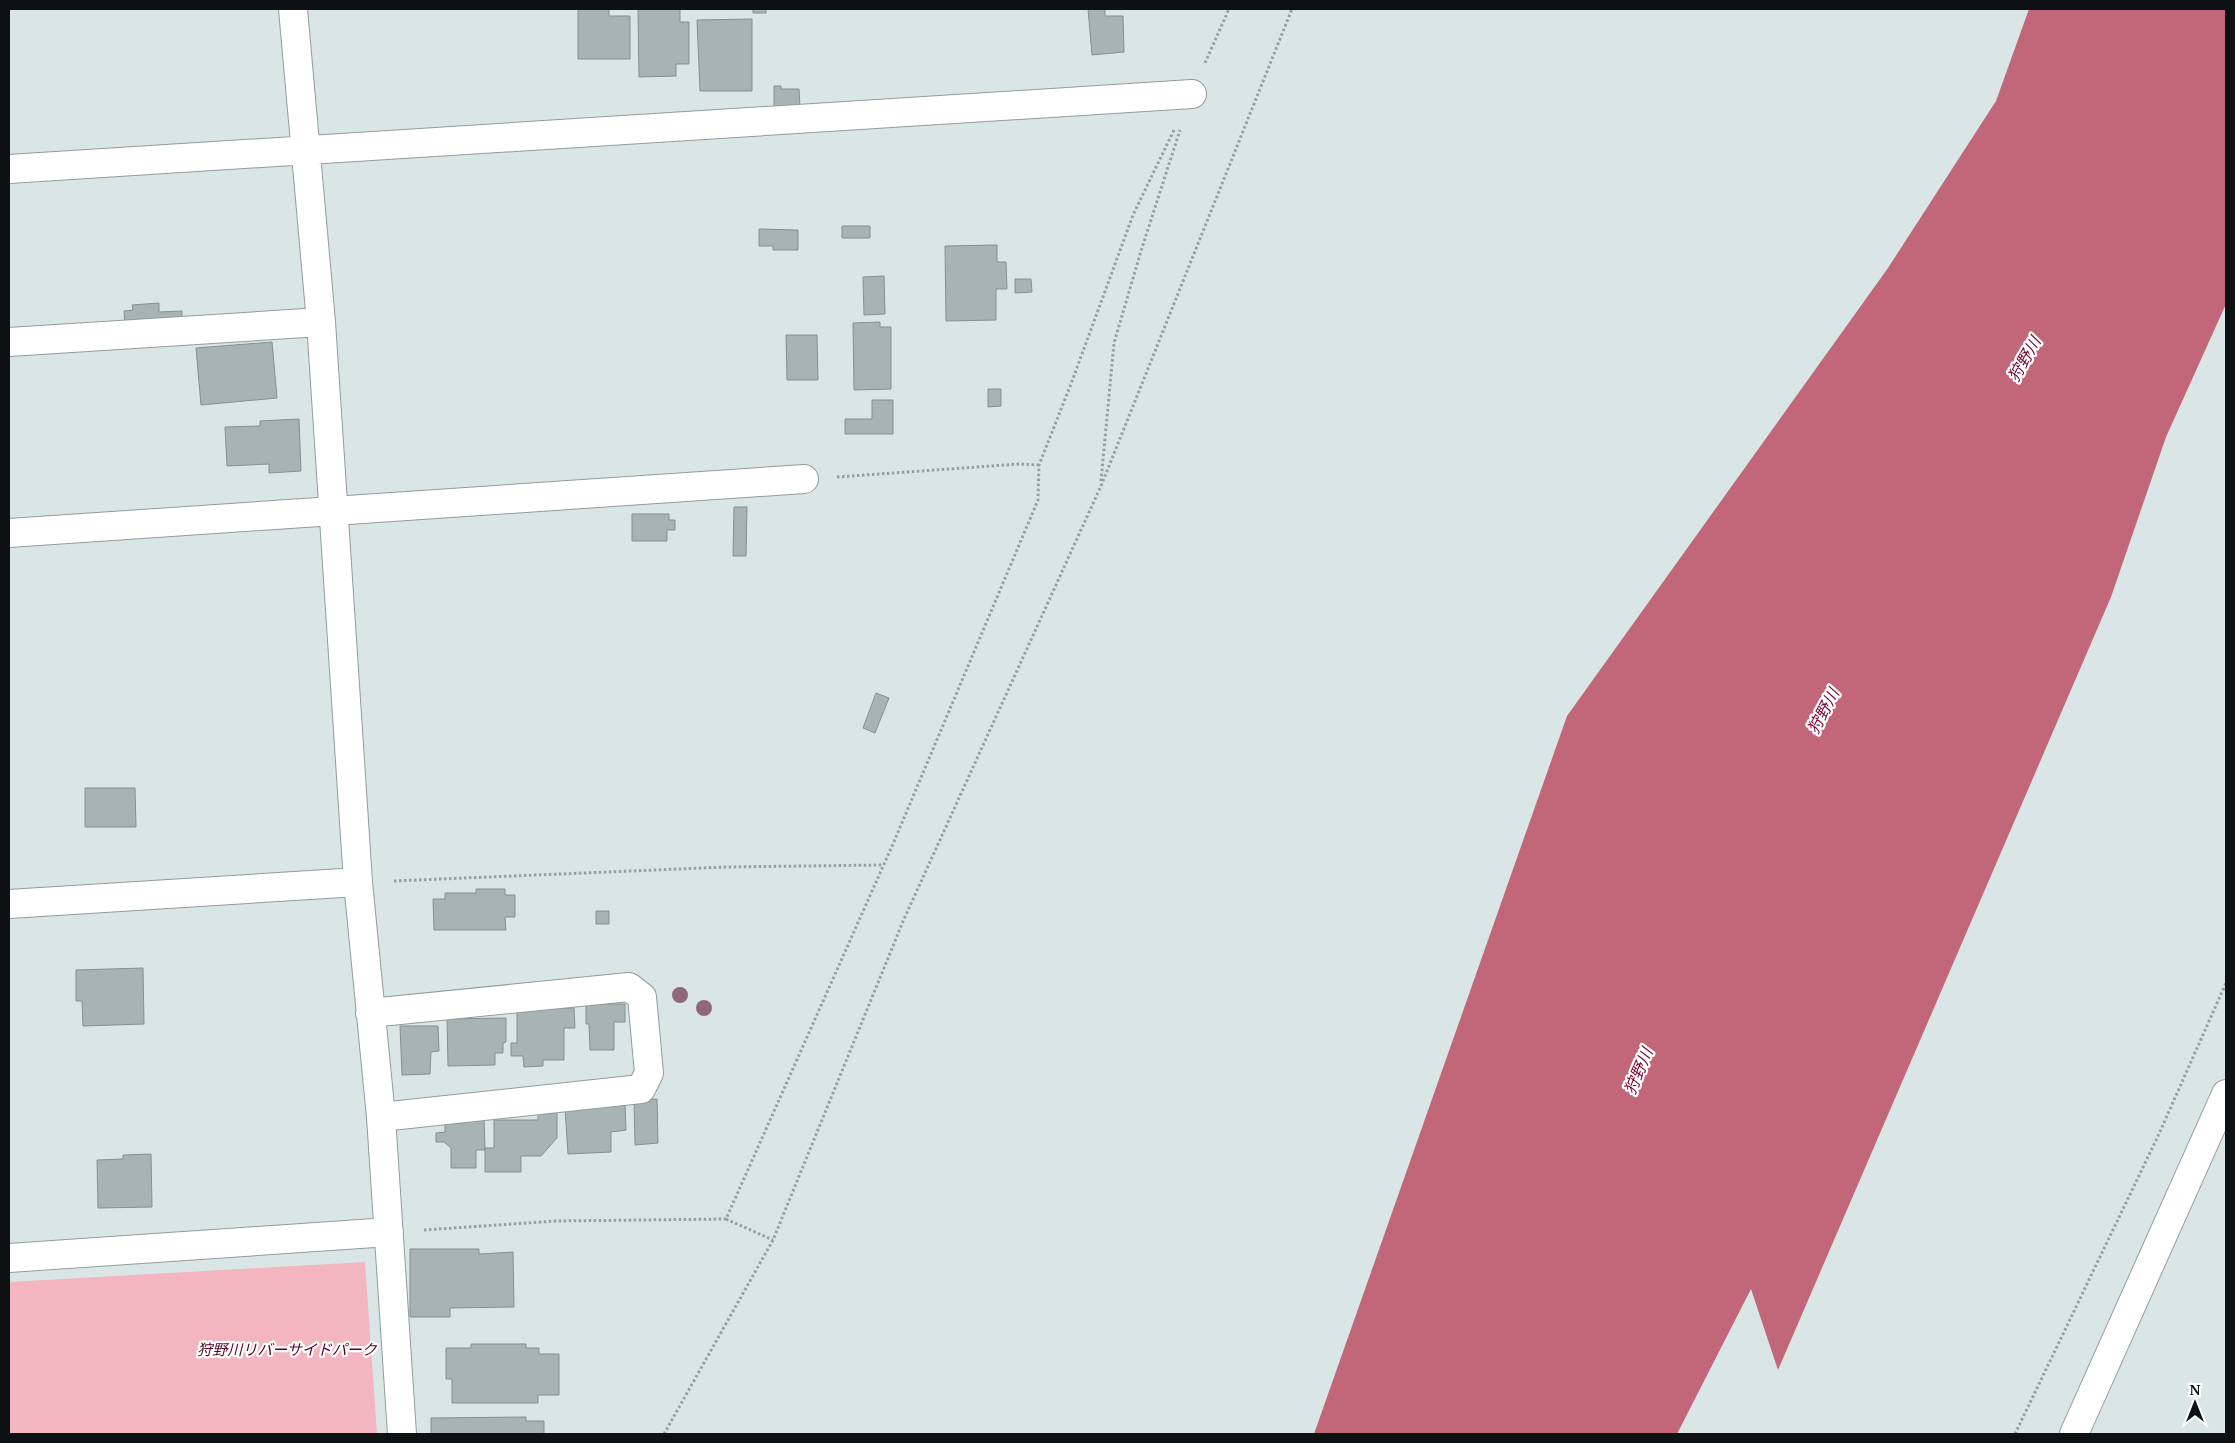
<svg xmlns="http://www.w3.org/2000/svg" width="2235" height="1443" viewBox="0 0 2235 1443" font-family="'Noto Serif','Noto Sans JP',serif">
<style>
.green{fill:#f3b5bf}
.water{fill:#c16779}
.building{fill:#a8b3b3;stroke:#85908f}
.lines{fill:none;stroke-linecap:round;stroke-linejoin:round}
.minor-casing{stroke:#919d9c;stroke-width:30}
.path{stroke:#97a0a0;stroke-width:3;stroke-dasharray:2.5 2.5;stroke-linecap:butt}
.minor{stroke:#fff;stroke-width:28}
.tree{fill:#916879}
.labels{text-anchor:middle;stroke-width:4.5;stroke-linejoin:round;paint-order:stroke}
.park-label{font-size:15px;font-style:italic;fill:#55001f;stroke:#fff}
.water-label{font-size:16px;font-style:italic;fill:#75002d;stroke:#fff}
</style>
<rect width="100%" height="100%" fill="#dae6e6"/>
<path class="green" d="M365,1262L377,1434H9V1282Z"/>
<path class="water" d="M2029,9H2226V304L2166,437L2111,597L1778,1370L1751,1289L1677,1434H1314L1567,716L1888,268L1996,101Z"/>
<path class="building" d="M578,9H609V16H630V59H578Z
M638,9H683H680V22H689V64H676V76L639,77Z
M753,9H766V13H753Z
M1088,9H1105V16H1123L1124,52L1092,55Z
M752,19V91H700L697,20Z
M774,86H781V89H799L800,107L774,108Z
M842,226H870V238H842Z
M759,229L798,230V250H773V246H759Z
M997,245V262H1006L1007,289H996V320L946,321L945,246Z
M884,276L885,314L864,315L863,277Z
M1015,279H1031L1032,292L1015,293Z
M159,303V312L182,311V322L125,325L124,311L133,310L132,305Z
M880,322V327H891V389L854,390L853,323Z
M786,335H817L818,380H787Z
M272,342L277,398L201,405L196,348Z
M988,389H1001V406L988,407Z
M872,400H893V434H845V419H872Z
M299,419L301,471L269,473V464L227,466L225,427L260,426V421Z
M734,507H747L746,556H733Z
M632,514H669V520H675V530H667V541H632Z
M876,693L889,698L875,733L863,728Z
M85,788H135L136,827H85Z
M476,889H505V895H515V917H505L506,930H434L433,899H445V893H476Z
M596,911H609V924H596Z
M143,968L144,1024L83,1026L82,1001H76V970Z
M586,999H606V1004H625V1022H614V1050H590L589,1024H586Z
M574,1008L575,1028H564V1060H543V1066L524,1067L523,1056H511V1043H517V1009Z
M506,1018V1042L503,1043V1053H495V1065L448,1066L447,1019Z
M400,1026H438L439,1051L431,1052L430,1074L402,1075Z
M657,1099L658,1143L635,1145L634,1101Z
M625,1103L626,1130L611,1132V1152L568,1154L565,1108Z
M538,1112H557V1138L541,1156H521V1172H485V1148H494V1120H538Z
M464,1117H484L485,1150H476V1168H451V1148L444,1142H436V1133L445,1132V1123H464Z
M151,1154L152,1207L98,1208L97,1160L123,1159V1155Z
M410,1249H479V1254L513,1252L514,1307L450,1308V1317H410Z
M471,1344H526V1348H539V1354H559V1395H538V1403H452V1379H446V1348H471Z
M526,1417V1421H544V1434H431V1418Z"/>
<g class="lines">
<defs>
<path id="minor" d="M293,9L321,322L358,882L381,1117L402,1434
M9,169L1192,94
M9,342L321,322
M9,533L804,479
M9,904L358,882
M370,1013L629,987L642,997L649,1073L641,1089L381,1117
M9,1258L389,1232
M2074,1434L2226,1094"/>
</defs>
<use href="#minor" class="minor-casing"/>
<path class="path" d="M1205,63L1229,9
M837,477L1019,464L1039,465
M1101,481L1114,343L1141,251L1180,130
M394,881L726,867L883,865
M726,1219L773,1240
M424,1230L556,1221L726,1219L893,844L1038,500L1039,465L1071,384L1133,215L1174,130
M664,1434L773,1240L904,919L1101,486L1292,9
M2015,1434L2158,1136L2226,983"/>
<use href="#minor" class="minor"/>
</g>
<g class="tree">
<circle cx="680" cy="995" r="8"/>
<circle cx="704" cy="1008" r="8"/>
</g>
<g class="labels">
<g class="park-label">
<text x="287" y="1355">狩野川リバーサイドパーク</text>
</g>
<g class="water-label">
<text transform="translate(2024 359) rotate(-60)" y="6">狩野川</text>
<text transform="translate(1823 711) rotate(-62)" y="6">狩野川</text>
<text transform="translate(1638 1071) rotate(-67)" y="6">狩野川</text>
</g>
</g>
<rect width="2235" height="1443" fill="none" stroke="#0d1111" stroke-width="20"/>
<g transform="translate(2195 1403)" stroke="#ffffff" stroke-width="4" paint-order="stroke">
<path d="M0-4L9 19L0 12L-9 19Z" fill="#0d1111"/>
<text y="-8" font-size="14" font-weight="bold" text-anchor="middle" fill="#0d1111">N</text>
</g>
</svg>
